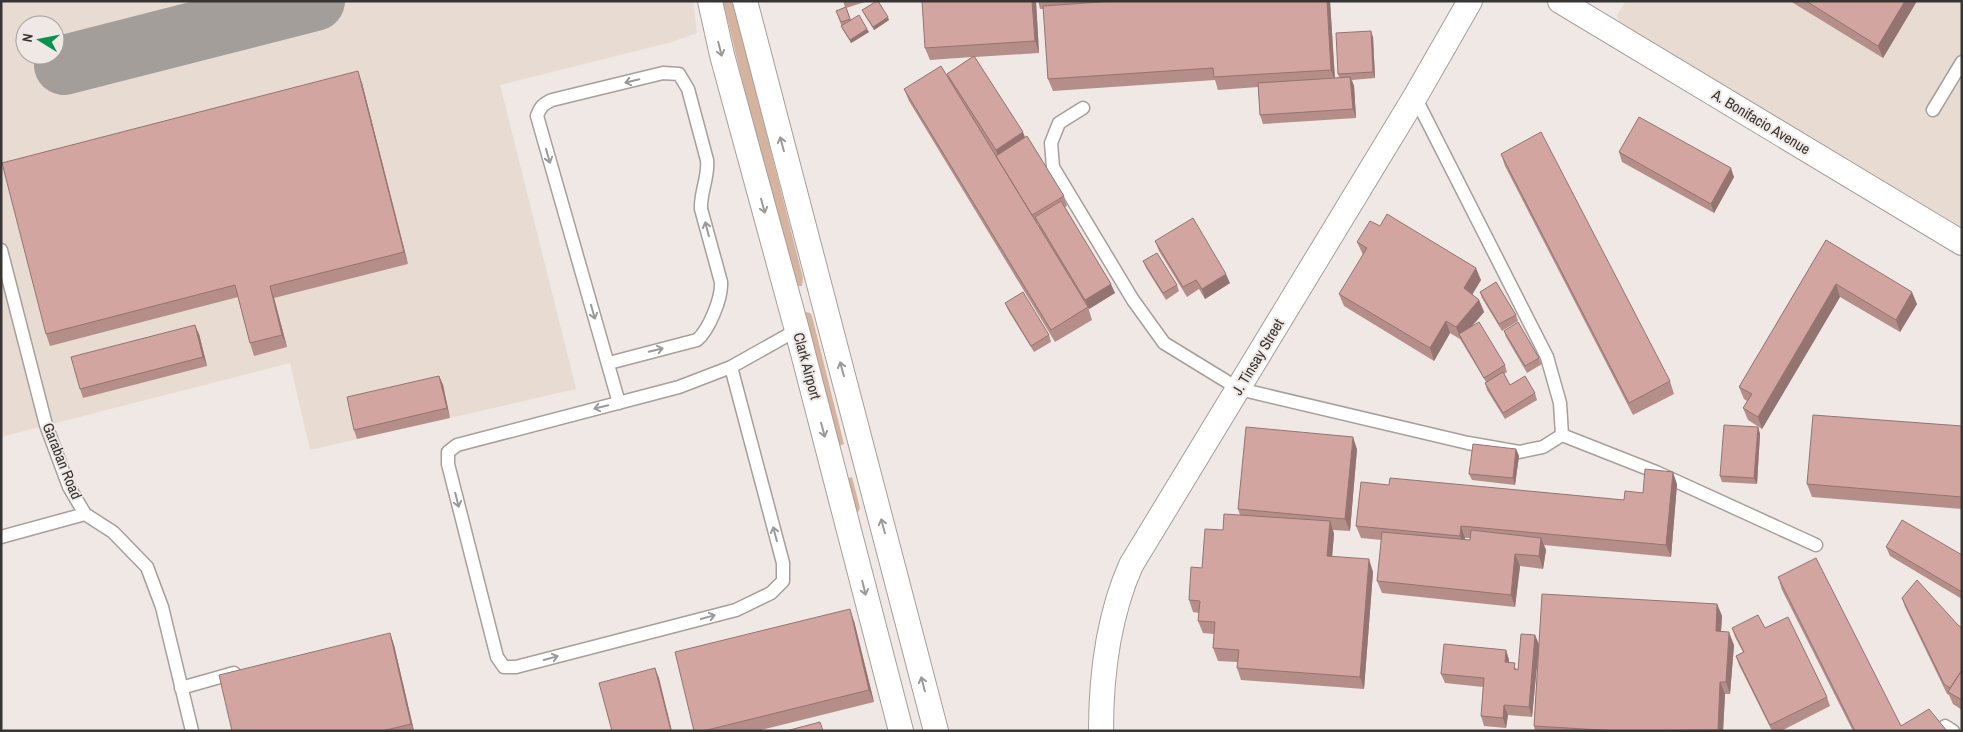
<svg xmlns="http://www.w3.org/2000/svg" width="1963" height="732" viewBox="0 0 1963 732" font-family="'Archivo Narrow',sans-serif">
<style>
.built{fill:#e8dbd2;fill-rule:evenodd}
.green{fill:#d6b39e}
.lines{fill:none;stroke-linecap:round;stroke-linejoin:round}
.taxiway{stroke:#a39e9a;stroke-width:60}
.lane-casing{stroke:#a69f9b;stroke-width:15}
.street-casing{stroke:#a69f9b;stroke-width:26}
.lane{stroke:#fff;stroke-width:12}
.street{stroke:#fff;stroke-width:24}
.wall{fill:#b58e8a;fill-rule:evenodd}
.shaded-wall{fill:#947470}
.building{fill:#d3a5a0;stroke:#947470}
.oneway{stroke:#9b9a99}
.labels{text-anchor:middle;stroke-width:4;stroke-linejoin:round;paint-order:stroke}
.street-label{font-size:15px;fill:#373533;stroke:#efe8e4}
</style>
<rect width="100%" height="100%" fill="#efe8e4"/>
<path class="built" d="M1,1H693L697,33L672,42L500,85L576,389L310,450L290,363L1,437ZM25,25H55V55H25Z
M1626,1H1962V230L1620,25L1617,15Z"/>
<path class="green" d="M723,1H733L803,278L802,286H797L794,284L750,113Z
M806,312L810,313L812,316L844,444L836,447L803,314Z
M852,477L860,508L858,512L855,513L843,480Z"/>
<g class="lines">
<path class="taxiway" d="M64,65L315,1"/>
<defs>
<path id="lane" d="M1415,97L1547,357L1560,403L1562,435
M1083,108L1059,123L1051,143L1053,167L1133,300L1164,343L1239,389L1468,443L1519,452L1543,447L1562,435L1656,472L1816,545
M1933,110L1962,62
M1,250L46,425L69,487L85,514L113,532L147,567L162,607L192,731
M609,363L697,340C709,330 722,298 721,282L701,209C700,192 709,177 707,160L688,89L679,74L663,73L552,100C543,104 540,107 537,116L619,403
M731,367L783,563V581L771,593L736,610L516,667H504L497,657L448,464V452L457,445L679,387L731,367L797,330
M1,537L85,514
M181,688L234,673
M1945,726L1953,731"/>
<path id="street" d="M710,1L722,55L797,330L901,731
M745,1L936,731
M1560,1L1962,243
M1101,731C1101,674 1108,617 1131,565L1415,97L1470,1"/>
</defs>
<use href="#lane" class="lane-casing"/>
<use href="#street" class="street-casing"/>
<use href="#lane" class="lane"/>
<use href="#street" class="street"/>
</g>
<path class="wall" d="M843,1H868L846,8L851,20L869,32L851,43L843,30L836,11L845,7Z
M1036,1L1039,53L975,57L1025,138L1064,196L1067,206L1065,207L1115,293L1089,309L1039,227L1038,223L1037,224L1088,307L1092,320L1055,342L909,101L904,89L949,79L947,74L972,57L930,60L925,48ZM974,121L996,156L997,159Z
M1038,1H1330L1335,78L1339,77L1338,74L1373,37L1375,78L1352,80L1354,86L1356,118L1263,124L1260,115L1258,87L1218,90L1215,80L1053,91L1048,79L1044,9H1040Z
M1790,1H1917L1883,58Z
M862,10L889,20L874,30L864,14Z
M362,83L408,264L274,298L287,347L254,356L250,343L238,297L50,346L46,334Z
M1619,152L1734,177L1714,213L1622,162Z
M1501,154L1670,381L1674,394L1633,415L1505,166Z
M1380,226L1481,280L1472,294L1479,300L1484,312L1472,326L1505,365L1507,372L1504,374L1510,385L1535,393L1537,400L1505,419L1487,390L1485,383L1486,382L1460,339L1450,333L1434,361L1344,306L1339,294L1363,255L1357,242Z
M1826,240L1917,304L1900,332L1840,297L1762,429L1748,420L1743,408L1747,401L1744,399L1739,387Z
M1155,241L1230,283L1205,299L1199,289L1187,297L1159,251Z
M1143,261L1177,285L1179,291L1166,300L1146,268Z
M1480,292L1516,315L1518,321L1502,331L1482,298Z
M1005,303L1049,335L1051,342L1034,352L1008,310Z
M1504,331L1539,358L1542,364L1527,373L1506,337Z
M199,334L207,366L83,398L80,389Z
M439,376L443,385L450,418L357,439L354,430Z
M1962,426V509L1812,497L1807,484Z
M1758,427L1760,434L1757,484L1722,482L1720,476Z
M1357,449L1350,531L1333,530L1334,534L1332,557L1373,572L1364,689L1241,680L1237,668V662L1218,661L1213,648L1214,634L1203,633L1198,621L1199,613L1193,612L1189,600L1202,568L1223,530L1240,515L1238,509Z
M1516,449L1519,456L1515,485L1472,480L1469,474Z
M1677,484L1671,557L1544,545L1546,550L1543,569L1520,566L1515,607L1382,593L1377,581L1382,540L1361,538L1356,526L1389,485L1624,500L1643,493ZM1465,538H1470V540H1465Z
M1886,547L1962,555V599L1890,556Z
M1778,577L1901,726L1947,731H1853L1782,590Z
M1902,598L1962,628V710L1953,704L1949,695L1947,694L1905,607Z
M1717,604L1722,616L1721,632L1734,645L1730,694H1725L1723,731H1535L1534,726L1538,655L1532,717L1508,715L1506,728L1484,726L1481,716L1483,687L1445,683L1441,674L1506,650L1509,660V662L1518,670L1535,635L1539,644Z
M854,621L874,702L757,731H694Z
M1732,628H1765L1827,697L1830,706L1781,731H1772L1739,665L1736,656L1743,652L1735,637Z
M390,633L394,645L414,731H232Z"/>
<path class="shaded-wall" d="M1032,1H1036L1039,53L1035,41Z
M1327,1H1330L1335,82L1331,70Z
M1905,1H1917L1883,58L1878,46Z
M888,17L889,20L874,30L873,27Z
M867,29L869,32L851,43L850,40Z
M1371,31L1373,37L1375,78L1373,72Z
M358,71L362,83L408,264L404,252Z
M1350,77L1354,86L1356,118L1353,109Z
M1023,132L1027,142L999,160L996,150Z
M1731,168L1734,177L1714,213L1711,204Z
M1476,268L1481,280L1469,300L1464,288Z
M1226,274L1230,283L1205,299L1202,289Z
M1111,284L1115,293L1089,309L1085,300Z
M1836,284L1840,297L1762,429L1758,417Z
M270,286L274,298L287,347L282,335Z
M1912,292L1917,304L1900,332L1896,320Z
M1479,300L1484,312L1461,339L1456,327Z
M1446,321L1450,333L1434,361L1430,348Z
M195,325L199,334L207,366L203,357Z
M439,376L443,385L450,418L447,408Z
M1758,427L1760,434L1757,484L1754,478Z
M1353,437L1357,449L1350,531L1345,519Z
M1516,449L1519,456L1515,485L1513,478Z
M1673,472L1677,484L1671,557L1666,545Z
M1330,521L1334,534L1331,569L1327,556Z
M1461,526L1465,538L1464,548L1460,536Z
M1541,538L1546,550L1543,569L1539,556Z
M1515,554L1520,566L1515,607L1511,595Z
M1369,559L1373,572L1364,689L1360,677Z
M1717,604L1722,616L1720,644L1716,631Z
M850,609L854,621L874,702L869,690Z
M1729,632L1734,645L1730,694L1726,682Z
M390,633L394,645L414,731L411,724Z
M1535,635L1539,645L1532,717L1529,707Z
M1506,650L1509,660L1508,671L1505,662Z
M655,668L659,678L672,731H671Z
M1720,682L1725,694L1723,731L1718,730Z
M1504,705L1508,715L1506,728L1503,718Z"/>
<path class="building" d="M877,1H878L888,17L873,27L862,10Z
M922,1H1032L1035,41L925,48Z
M1114,1H1327L1331,70L1214,77L1213,68L1048,79L1043,6Z
M1806,1H1905L1878,46Z
M846,7L850,19L841,22L836,11Z
M859,15L867,29L850,40L841,26Z
M1371,31L1373,72L1338,74L1336,33Z
M974,56L1023,132L996,150L947,74Z
M941,66L1088,307L1051,330L904,89Z
M358,71L404,252L270,286L282,335L250,343L235,285L46,334L2,163Z
M1350,77L1353,109L1260,115L1258,83Z
M1639,117L1731,168L1711,204L1619,152Z
M1541,132L1670,381L1629,403L1501,154Z
M1027,136L1064,196L1032,215L996,156Z
M1061,201L1111,284L1085,300L1035,217Z
M1387,214L1476,268L1464,288L1479,300L1456,327L1446,321L1430,348L1339,294L1367,248L1357,242L1370,221L1380,226Z
M1193,218L1226,274L1202,289L1196,280L1183,287L1155,241Z
M1826,240L1912,292L1896,320L1836,284L1758,417L1743,408L1752,394L1739,387Z
M1157,253L1177,285L1163,293L1143,261Z
M1496,282L1516,315L1499,324L1480,292Z
M1023,292L1049,335L1031,346L1005,303Z
M1479,322L1505,365L1484,378L1459,334Z
M1518,322L1539,358L1525,366L1504,331Z
M195,325L203,357L80,389L71,357Z
M1503,372L1510,385L1525,376L1535,393L1503,413L1485,383Z
M439,376L447,408L354,430L347,397Z
M1813,415L1962,426V497L1807,484Z
M1724,425L1758,427L1754,478L1720,476Z
M1246,427L1353,437L1345,519L1238,509Z
M1473,444L1516,449L1513,478L1469,474Z
M1645,469L1673,472L1666,545L1461,526L1460,536L1356,526L1361,482L1389,485L1390,478L1624,500L1625,491L1643,493Z
M1224,514L1330,521L1327,556L1369,559L1360,677L1237,668L1239,650L1213,648L1215,622L1198,621L1200,601L1189,600L1191,567L1202,568L1205,529L1223,530Z
M1902,520L1962,555V592L1886,547Z
M1471,530L1541,538L1539,556L1515,554L1511,595L1377,581L1382,532L1470,540Z
M1816,558L1901,726L1929,709L1947,731H1855L1778,577Z
M1917,580L1958,625L1962,628V670L1950,688L1944,684L1902,598Z
M1542,594L1717,604L1716,631L1729,632L1726,682H1720L1718,730L1617,731L1534,726Z
M850,609L869,690L703,731H694L675,652Z
M1758,615L1765,628L1788,617L1827,697L1770,725L1736,656L1744,652L1732,628Z
M390,633L411,724L382,731H232L219,675Z
M1521,634L1535,635L1529,707L1504,705L1503,718L1481,716L1484,678L1441,674L1444,644L1506,650L1505,662L1515,663L1514,669L1518,670Z
M655,668L671,731H612L599,683Z
M1962,670V700L1948,692Z
M820,722L823,731H786Z"/>
<defs><path id="oneway-shaft" d="M-6 0H5M1.5-3L5.5 0L1.5 3" fill="none" stroke-width="1.6" stroke-linecap="round" stroke-linejoin="round" transform="scale(1.25)"/></defs>
<g class="oneway">
<use href="#oneway-shaft" transform="translate(720 49) rotate(76)"/>
<use href="#oneway-shaft" transform="translate(632 81) rotate(166)"/>
<use href="#oneway-shaft" transform="translate(782 144) rotate(-105)"/>
<use href="#oneway-shaft" transform="translate(548 156) rotate(74)"/>
<use href="#oneway-shaft" transform="translate(763 206) rotate(75)"/>
<use href="#oneway-shaft" transform="translate(707 229) rotate(-105)"/>
<use href="#oneway-shaft" transform="translate(593 312) rotate(74)"/>
<use href="#oneway-shaft" transform="translate(656 350) rotate(-14)"/>
<use href="#oneway-shaft" transform="translate(842 369) rotate(-105)"/>
<use href="#oneway-shaft" transform="translate(601 407) rotate(166)"/>
<use href="#oneway-shaft" transform="translate(823 430) rotate(75)"/>
<use href="#oneway-shaft" transform="translate(457 500) rotate(76)"/>
<use href="#oneway-shaft" transform="translate(883 526) rotate(-105)"/>
<use href="#oneway-shaft" transform="translate(775 534) rotate(-105)"/>
<use href="#oneway-shaft" transform="translate(864 588) rotate(76)"/>
<use href="#oneway-shaft" transform="translate(708 617) rotate(-15)"/>
<use href="#oneway-shaft" transform="translate(551 658) rotate(-15)"/>
<use href="#oneway-shaft" transform="translate(923 684) rotate(-105)"/>
</g>
<g class="labels">
<g class="street-label">
<text transform="translate(1761 122) rotate(31)" y="5">A. Bonifacio Avenue</text>
<text transform="translate(1258 357) rotate(-59)" y="5">J. Tinsay Street</text>
<text transform="translate(807 366) rotate(75)" y="5">Clark Airport</text>
<text transform="translate(62 461) rotate(68)" y="5">Garaban Road</text>
</g>
</g>
<rect width="1963" height="732" fill="none" stroke="#373533" stroke-width="5"/>
<g transform="translate(40 40) rotate(280)"><circle r="24" fill="#efe8e4" stroke="#a5a09d"/>
<path d="M0-4L9 19L0 12L-9 19Z" fill="#089251"/>
<text y="-8" font-size="14" font-weight="bold" text-anchor="middle" fill="#373533">N</text>
</g>
</svg>
